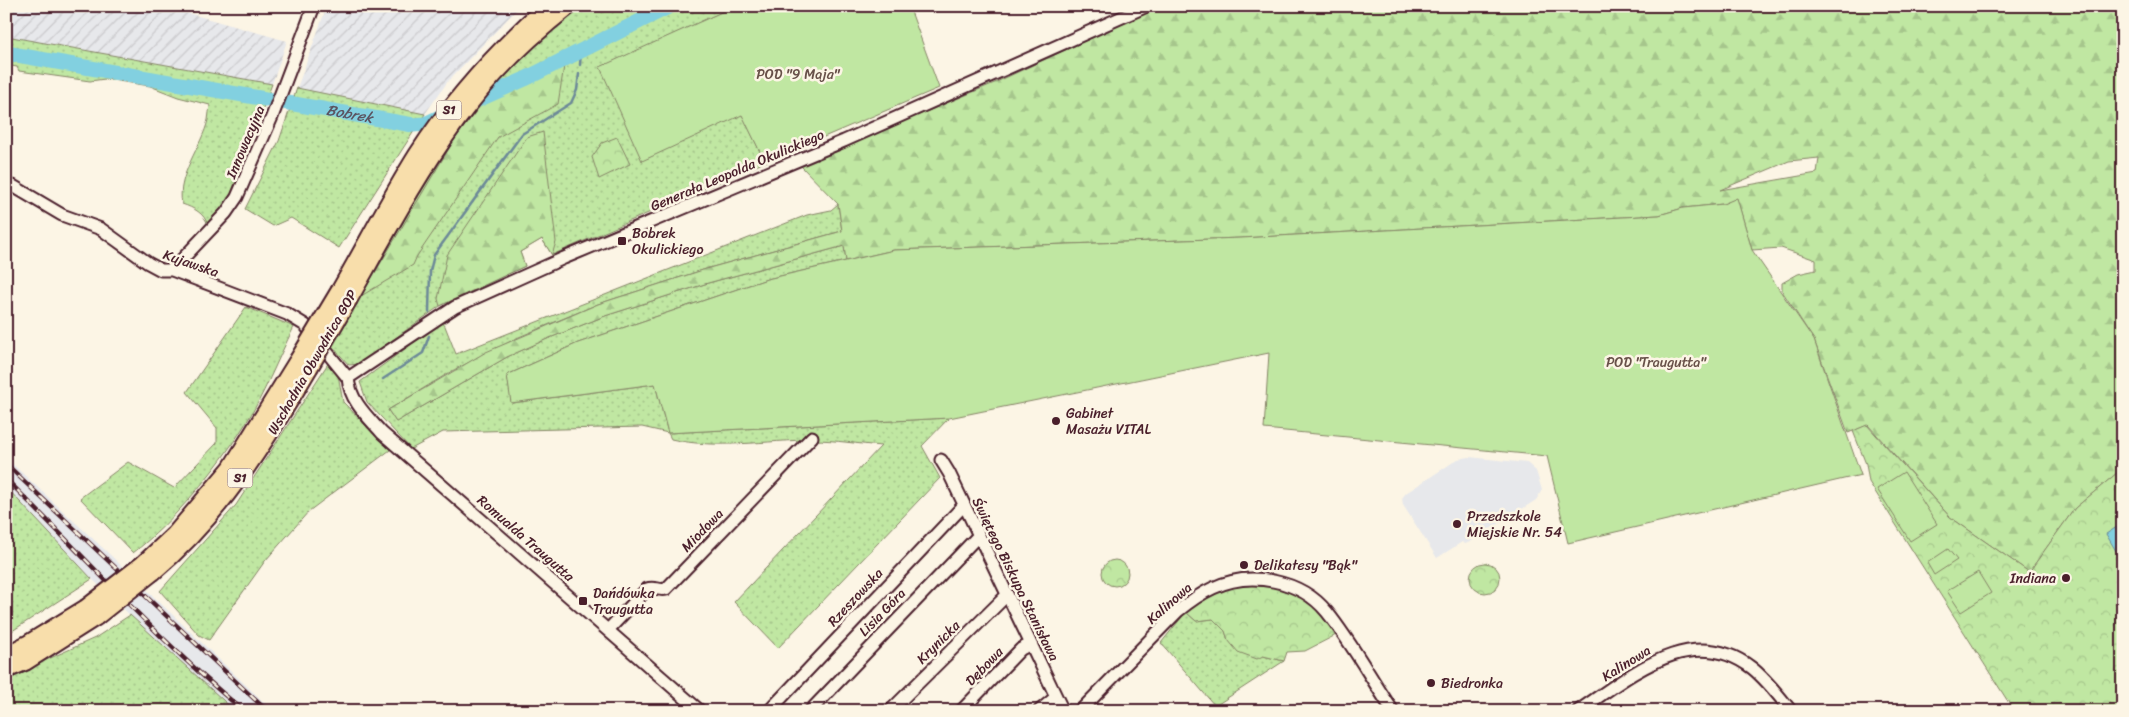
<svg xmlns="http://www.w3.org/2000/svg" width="2129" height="717" viewBox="0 0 2129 717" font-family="Sriracha,sans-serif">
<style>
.built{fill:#e7e8eb}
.industrial{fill:url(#industrial-furrows)}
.grass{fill:url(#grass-dots);stroke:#858366}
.forest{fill:url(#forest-firs);stroke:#858366;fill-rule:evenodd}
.park{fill:url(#park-crowns);stroke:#858366}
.garden{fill:#c0e7a2;stroke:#858366}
.water{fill:url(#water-ripples);stroke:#6c8998}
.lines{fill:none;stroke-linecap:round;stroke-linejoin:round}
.stream{stroke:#6c8998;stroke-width:2.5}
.river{stroke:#82d0e0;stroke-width:15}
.minor-casing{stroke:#4a1f2b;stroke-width:15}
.highway-casing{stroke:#4a1f2b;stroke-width:20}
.minor{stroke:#fcf5e5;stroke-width:11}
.highway{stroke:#f8deab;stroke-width:16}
.rail-casing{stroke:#4a1f2b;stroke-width:4.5}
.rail{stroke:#fcf5e5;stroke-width:2.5;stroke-dasharray:8;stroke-linecap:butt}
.highway-bridge-casing{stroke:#4a1f2b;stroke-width:20;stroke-linecap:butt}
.highway-bridge{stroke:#f8deab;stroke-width:16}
.poi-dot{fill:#4a1f2b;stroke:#fcf5e5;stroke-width:2}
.labels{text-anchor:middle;stroke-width:5;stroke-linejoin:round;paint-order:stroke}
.shield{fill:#fcf5e5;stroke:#7f5f63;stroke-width:1}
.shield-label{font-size:12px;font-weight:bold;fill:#4a1f2b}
.park-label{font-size:14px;fill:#685149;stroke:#fcf5e5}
.street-label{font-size:14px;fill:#4a1f2b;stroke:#fcf5e5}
.poi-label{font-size:14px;fill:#4a1f2b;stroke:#fcf5e5;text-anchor:start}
.water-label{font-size:15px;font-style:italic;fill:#5b5461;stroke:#fcf5e5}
</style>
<defs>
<pattern id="industrial-furrows" width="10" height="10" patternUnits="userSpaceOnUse" patternTransform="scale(1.25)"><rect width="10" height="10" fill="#e7e8eb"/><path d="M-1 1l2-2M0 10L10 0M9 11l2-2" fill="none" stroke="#c8c7ca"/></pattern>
<pattern id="grass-dots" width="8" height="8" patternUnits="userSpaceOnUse" patternTransform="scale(1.25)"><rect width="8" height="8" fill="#c0e7a2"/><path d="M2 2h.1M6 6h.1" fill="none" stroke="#a6c68c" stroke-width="1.8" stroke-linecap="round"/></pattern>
<pattern id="forest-firs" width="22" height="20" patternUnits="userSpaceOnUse" patternTransform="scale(1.25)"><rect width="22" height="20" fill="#c0e7a2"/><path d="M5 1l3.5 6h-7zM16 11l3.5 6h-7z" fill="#a6c68c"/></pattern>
<pattern id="park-crowns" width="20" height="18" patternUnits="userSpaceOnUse" patternTransform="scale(1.25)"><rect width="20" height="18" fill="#c0e7a2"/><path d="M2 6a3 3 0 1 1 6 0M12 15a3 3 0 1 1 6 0" fill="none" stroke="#a6c68c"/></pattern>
<pattern id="water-ripples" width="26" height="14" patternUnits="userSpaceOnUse" patternTransform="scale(1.25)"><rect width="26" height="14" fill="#82d0e0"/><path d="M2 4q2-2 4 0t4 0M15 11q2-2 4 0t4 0" fill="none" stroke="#72b2c0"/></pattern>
</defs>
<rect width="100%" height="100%" fill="#fcf5e5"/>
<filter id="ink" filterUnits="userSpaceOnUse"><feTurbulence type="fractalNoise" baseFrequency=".02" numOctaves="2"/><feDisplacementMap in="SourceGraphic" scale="10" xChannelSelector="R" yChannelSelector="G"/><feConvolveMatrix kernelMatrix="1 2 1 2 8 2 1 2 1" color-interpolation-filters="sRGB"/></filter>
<g filter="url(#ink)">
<path class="built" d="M1469,457L1527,463L1536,471L1542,490L1536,500L1470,542L1465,544L1462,542L1437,558L1403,505L1402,498L1406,493L1458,459Z
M6,458L104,549L273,711H235L175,658L92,579L6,487Z"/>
<path class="industrial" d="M6,6H163L287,41L272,84L6,36Z
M327,6H520L448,81L425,114L297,88Z"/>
<path class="grass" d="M584,6H735L600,68L742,114L765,162L552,255L542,239L520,252L525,266L440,306L359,364L349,365L332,346C385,253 435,153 506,73C529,47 556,26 584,6Z
M6,36L272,84L227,204L208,225C204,213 194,208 182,204C176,176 202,146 208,120C209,115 209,110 210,105L178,97L150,86L105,79L90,81L19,71L17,67L6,65Z
M297,88L425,114L339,248L291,218L273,226L245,209L279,141Z
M838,204L842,231L709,268L598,304L519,337L452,371L388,410L396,422L507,357L547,339L605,316L708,283L844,246L846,261L767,279L578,343L507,375L512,403L655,384L668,433L949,418L922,446L940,478L778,648L734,602L881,446C859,444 835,440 813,440C766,440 718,450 671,439L668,433L642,427L443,432L411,449L367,402L360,382L443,321L456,354L807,215L831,210Z
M246,307L294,327C277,360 264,396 244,426C217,469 173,522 133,553L80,498L128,462L174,488L217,443V428L187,392Z
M329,362L337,369L343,402L390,450L309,511L265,561L209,640L199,635L160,591L236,505Z
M6,487L92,579L6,635Z
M1186,612L1196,621L1213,619L1225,631L1228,640L1263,656L1284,661L1215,706L1161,643Z
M130,615L235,711H124L102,707L95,711H6V678L95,638Z"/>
<path class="forest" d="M1160,6H2123V468L2075,508L2029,572L1950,517L1868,425L1848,433L1814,340L1782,291V283L1798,274L1816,270V260L1781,248L1752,250L1737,199L1723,204L1683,208L1659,215L1241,238L894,250L846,261L844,246L708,283L605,316L547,339L507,357L396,422L388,410L486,352L598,304L709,268L842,231L838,204L800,165L992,84ZM1819,158L1817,173L1720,190L1789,161Z
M564,66L558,104L498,137L417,256L413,265L361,296L454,140L481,105Z
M543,132L556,242L552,255L542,239L520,252L525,266L440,306L438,299L447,255L527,137Z"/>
<path class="park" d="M617,137L630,164L599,179L592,157L602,143Z
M1867,425L1950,517L2029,572L2075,508L2123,468V711H2014L1869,482L1866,464L1853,431Z
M1102 573a13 13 0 1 1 26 0a13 13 0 1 1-26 0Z
M1470 578a15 15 0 1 1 30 0a15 15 0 1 1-30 0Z
M1259,584C1302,588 1313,601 1336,635L1305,651L1287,652L1284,661L1263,656L1257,659L1238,652L1228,640L1225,631L1213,619L1196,621L1186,612C1211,591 1228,587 1259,584Z"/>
<path class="garden" d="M735,6H909L939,88L765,162L742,115L642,161L600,67Z
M1737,198L1752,250L1814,340L1861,475L1568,543L1547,456L1264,429L1269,353L949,418L668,433L655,384L511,403L507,375L578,343L767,279L894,250L1241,238L1659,215L1683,208L1723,204Z
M1904,472L1937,524L1910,541L1877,489Z
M1948,549L1957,560L1934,575L1927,563Z
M1978,572L1991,593L1961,612L1947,591Z"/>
<path class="water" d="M2123,523V547L2116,551L2106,534Z"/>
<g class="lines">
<path class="stream" d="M580,65L581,51
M429,312L430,271L434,255L522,134L571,103L577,90L579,74
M383,379L423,353L429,336"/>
<g class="river">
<path id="s1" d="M6,53L413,125L425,124L448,113"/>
<path d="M469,104L525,79L670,6"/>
</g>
<defs>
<path id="minor" d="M13,186L62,215L101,229L148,263L161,270H172L287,314L305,325L348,378
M172,270L226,213L237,197L272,117L314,6
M348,378L455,307L564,258L844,141L1147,6
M348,378C350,401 367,416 382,433L700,711
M941,460L949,473L1063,711
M608,630L647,589C654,586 659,591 666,589L812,437
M769,711L964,505
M810,711L978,536
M890,711L1007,595
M961,711L1021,649L1031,644
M1039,711L1056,697
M1080,711L1178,611C1189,602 1200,594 1213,588C1250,570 1301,580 1327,612C1352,643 1371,679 1393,711
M1578,711C1629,677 1691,621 1752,668C1767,680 1779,696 1791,711"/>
<path id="highway" d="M340,290C366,245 390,198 417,155C453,99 498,50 547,6
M349,299C383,239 416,176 457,120C488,77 527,39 569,6
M143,564L175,534L231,468L298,360
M153,572C220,516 265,443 309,368
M6,655L29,643L86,608
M6,670L25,662L96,617"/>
</defs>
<use href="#minor" class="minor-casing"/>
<use href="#highway" class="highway-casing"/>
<use href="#minor" class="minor"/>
<use href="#highway" class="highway"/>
<defs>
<path id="rail" d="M6,464L267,711
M6,479C85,556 158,641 244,711"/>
</defs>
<use href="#rail" class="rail-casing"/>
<use href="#rail" class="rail"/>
<defs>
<path id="highway-bridge" d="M298,360L340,290
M309,368L349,299
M86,608L143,564
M96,617L153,572"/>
</defs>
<use href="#highway-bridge" class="highway-bridge-casing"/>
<use href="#highway-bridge" class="highway-bridge"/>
</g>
</g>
<g class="poi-dot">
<rect x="617" y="236" width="10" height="10" rx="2.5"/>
<circle cx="1056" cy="421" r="5"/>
<circle cx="1457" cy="524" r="5"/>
<circle cx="1244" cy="565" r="5"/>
<circle cx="2066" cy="578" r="5"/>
<rect x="578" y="596" width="10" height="10" rx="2.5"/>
<circle cx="1431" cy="683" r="5"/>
</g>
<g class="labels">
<g class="shield">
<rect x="436.5" y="100.5" width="25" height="19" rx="4"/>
<rect x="227.5" y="468.5" width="25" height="19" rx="4"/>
</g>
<g class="shield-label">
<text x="449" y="114">S1</text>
<text x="240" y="482">S1</text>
</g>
<g class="park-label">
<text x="798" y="79">POD "9 Maja"</text>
<text x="1656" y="367">POD "Traugutta"</text>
</g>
<g class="street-label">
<text transform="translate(245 142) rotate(-67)" y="5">Innowacyjna</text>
<text transform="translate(737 170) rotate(-23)" y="5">Generała Leopolda Okulickiego</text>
<text transform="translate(191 263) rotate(19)" y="5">Kujawska</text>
<text transform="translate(312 362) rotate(-60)" y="5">Wschodnia Obwodnica GOP</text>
<text transform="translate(702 530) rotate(-46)" y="5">Miodowa</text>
<text transform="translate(526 538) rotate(41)" y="5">Romualda Traugutta</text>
<text transform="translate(1016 579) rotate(64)" y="5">Świętego Biskupa Stanisława</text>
<text transform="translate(855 597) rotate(-47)" y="5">Rzeszowska</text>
<text transform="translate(1169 603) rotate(-41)" y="5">Kalinowa</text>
<text transform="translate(882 612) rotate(-46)" y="5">Lisia Góra</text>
<text transform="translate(938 642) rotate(-45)" y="5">Krynicka</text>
<text transform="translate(1626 663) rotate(-32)" y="5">Kalinowa</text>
<text transform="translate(984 666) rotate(-46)" y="5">Dębowa</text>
</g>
<g class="poi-label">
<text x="632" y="238">Bobrek<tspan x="632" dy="16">Okulickiego</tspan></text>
<text x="1066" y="418">Gabinet<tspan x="1066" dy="16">Masażu VITAL</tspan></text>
<text x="1467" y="521">Przedszkole<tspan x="1467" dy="16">Miejskie Nr. 54</tspan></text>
<text x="1254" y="570">Delikatesy "Bąk"</text>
<text x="2056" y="583" text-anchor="end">Indiana</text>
<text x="593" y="598">Dańdówka<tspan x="593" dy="16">Traugutta</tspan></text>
<text x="1441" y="688">Biedronka</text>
</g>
<g class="water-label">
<text dy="5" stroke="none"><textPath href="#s1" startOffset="349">Bobrek</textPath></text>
</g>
</g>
<rect width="2129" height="717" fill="none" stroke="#fcf5e5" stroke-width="25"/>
<rect x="12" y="12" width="2104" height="692" fill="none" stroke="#4a1f2b" stroke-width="2" filter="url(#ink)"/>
</svg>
